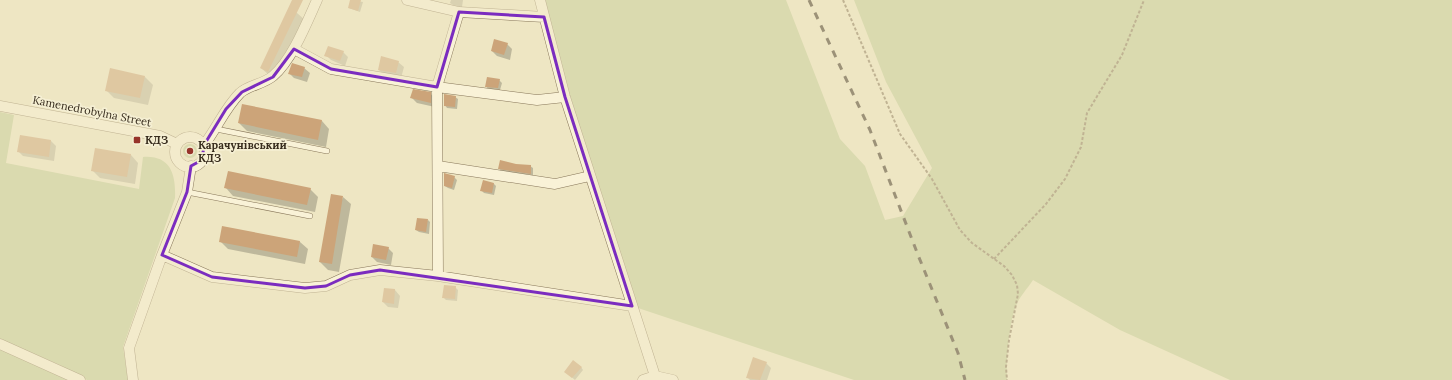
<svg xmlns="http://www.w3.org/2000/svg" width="1452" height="380" viewBox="0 0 1452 380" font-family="Lora,serif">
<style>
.green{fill:#c1cc97}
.shadow{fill:#0003}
.building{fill:#cca479}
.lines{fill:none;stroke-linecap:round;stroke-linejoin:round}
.lane-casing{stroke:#88775a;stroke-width:6}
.street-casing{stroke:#88775a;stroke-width:11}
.path{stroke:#88775a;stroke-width:2;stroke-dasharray:3 2;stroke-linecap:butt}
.lane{stroke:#f9f2d7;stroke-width:5}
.street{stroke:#f9f2d7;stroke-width:10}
.rail{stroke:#382d1e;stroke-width:3;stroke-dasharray:7 7;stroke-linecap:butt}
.marked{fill:none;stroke:#7b2cbf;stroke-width:3;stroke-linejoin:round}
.poi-dot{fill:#97342a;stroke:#f5efd3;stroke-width:1.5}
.labels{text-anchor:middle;stroke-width:3.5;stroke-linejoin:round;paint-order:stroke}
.street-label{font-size:11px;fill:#382d1e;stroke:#f5efd3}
.poi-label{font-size:11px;font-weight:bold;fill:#382d1e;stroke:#f5efd3;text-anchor:start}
</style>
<rect width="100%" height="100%" fill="#eee6c3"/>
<path class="green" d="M540,0H786L840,139L865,166L885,220L903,216L932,168L886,82L854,0H1452V380H1230L1120,330L1033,280C1028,288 1019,297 1016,306C1009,323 1006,362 1007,380H854L632,306Z
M0,112L14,115L6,163L139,189L143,157C171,155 176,175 175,198L123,347L128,380H87L60,365L0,339Z
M183 151a7 7 0 1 1 14 0a7 7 0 1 1-14 0Z
M0,344L80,380H0Z"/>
<path class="shadow" d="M351,0L363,2L360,12L349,8Z
M451,0H463L462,7L453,5L450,3Z
M289,9L297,13L305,20L276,79L269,75L261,68Z
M507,44L512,49L510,60L497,56L492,51Z
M343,52L348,57L345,66L331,60L326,55Z
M398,62L404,67L401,78L384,75L379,70Z
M304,68L310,73L307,82L294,78L289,73Z
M145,77L153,85L148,105L114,98L106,90Z
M499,80L502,83L500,90L488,89L486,86Z
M430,93L435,99V107L417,103L412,98Z
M455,97L458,99L457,109L447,108L445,105Z
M322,121L329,129L326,147L247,131L239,123Z
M21,136L51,141L56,146L54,161L23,156L18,151Z
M131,155L138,163L135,184L100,178L92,170Z
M515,165L530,166L533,168V175L501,171L499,168Z
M454,177L457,180L454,190L448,188L445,186Z
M484,182L494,184L496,186L494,195L484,193L482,191Z
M226,188L310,189L318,197L315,212L233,196Z
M343,197L351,204L339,272L328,270L320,262Z
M428,220L430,222L429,234L419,232L416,230Z
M223,227L300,242L308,249L305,264L228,249L220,241Z
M388,248L393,253L391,265L377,262L372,257Z
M455,287L458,290L457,301L446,300L443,297Z
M385,289L395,290L400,296L398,308L388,307L383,302Z
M766,363L771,368L767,380H750L747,377Z
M581,367L583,370L575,380L568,374Z"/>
<path class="building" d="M292,0H303L268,72L260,68Z
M350,0H361L358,11L348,8Z
M494,39L508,43L504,55L491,51Z
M328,46L344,51L340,61L324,56Z
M381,56L399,61L396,73L378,70Z
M292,63L305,67L302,77L288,74Z
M110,68L145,76L140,98L105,91Z
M487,77L500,79L498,88L485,87Z
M413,89L431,92V103L410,98Z
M444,94L456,96L455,107L444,106Z
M242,104L322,120L318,140L238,123Z
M20,135L51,140L49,157L17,152Z
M95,148L131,154L127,177L91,171Z
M500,160L516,164L531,165V174L498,169Z
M228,171L311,188L307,205L224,188Z
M444,173L455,176L452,188L444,186Z
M483,180L494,183L492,193L480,191Z
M331,194L343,196L332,264L319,262Z
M417,218L428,219L426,232L415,230Z
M222,226L300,241L297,257L219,242Z
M373,244L389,247L386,260L371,257Z
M444,285L456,286L455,299L442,298Z
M384,288L395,289L394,304L382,302Z
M753,357L767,362L760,380L746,378Z
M573,360L582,367L572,378L564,372Z"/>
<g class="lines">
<defs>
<path id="lane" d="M216,129L327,151
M187,192L310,216"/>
<path id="street" d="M407,0L459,12L544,17
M540,0L565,97L655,376
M294,49L331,69L437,87L537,100L565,97
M0,106L160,136L177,144
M175 152a15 15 0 1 1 30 0a15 15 0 1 1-30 0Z
M204,145C217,128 225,108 240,93C249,85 264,84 273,76C292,60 307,22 317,0
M438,166L555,184L590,176
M162,255L212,277L305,288L326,286L350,275L380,270L438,276L632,306
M438,276L437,87L459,12
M0,344L80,380
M655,376L673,380
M133,380L129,348L162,255L187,192L191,166
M643,380L655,376"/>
</defs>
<use href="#lane" class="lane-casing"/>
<use href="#street" class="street-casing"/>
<path class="path" d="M843,0L900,134L932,179L960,230L972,243L1004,266L1012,275L1017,285L1018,294L1009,340L1006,367L1007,380
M994,259L1046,204L1065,179L1081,147L1087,113L1122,55L1144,0"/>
<use href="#lane" class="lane"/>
<use href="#street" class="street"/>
<path class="rail" d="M809,0L870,130L918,255L958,353L965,380"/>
</g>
<path d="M0 0H1452V380H0ZM459,12L544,17L565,97L632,306L380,270L350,275L326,286L305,288L212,277L162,255L187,192L191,166L202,160L204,145L226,109L242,92L273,77L294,49L331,69L437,87Z" fill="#eee6c3" fill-opacity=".55" fill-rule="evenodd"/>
<path class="marked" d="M459,12L544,17L565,97L632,306L380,270L350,275L326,286L305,288L212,277L162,255L187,192L191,166L202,160L204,145L226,109L242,92L273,77L294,49L331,69L437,87Z"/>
<g class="poi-dot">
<rect x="133" y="136" width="8" height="8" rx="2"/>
<circle cx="190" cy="151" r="4"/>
</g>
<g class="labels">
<g class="street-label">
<text transform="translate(92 111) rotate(11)" y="4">Kamenedrobylna Street</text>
</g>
<g class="poi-label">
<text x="145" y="144">КДЗ</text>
<text x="198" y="149">Карачунівський<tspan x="198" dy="13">КДЗ</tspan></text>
</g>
</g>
</svg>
